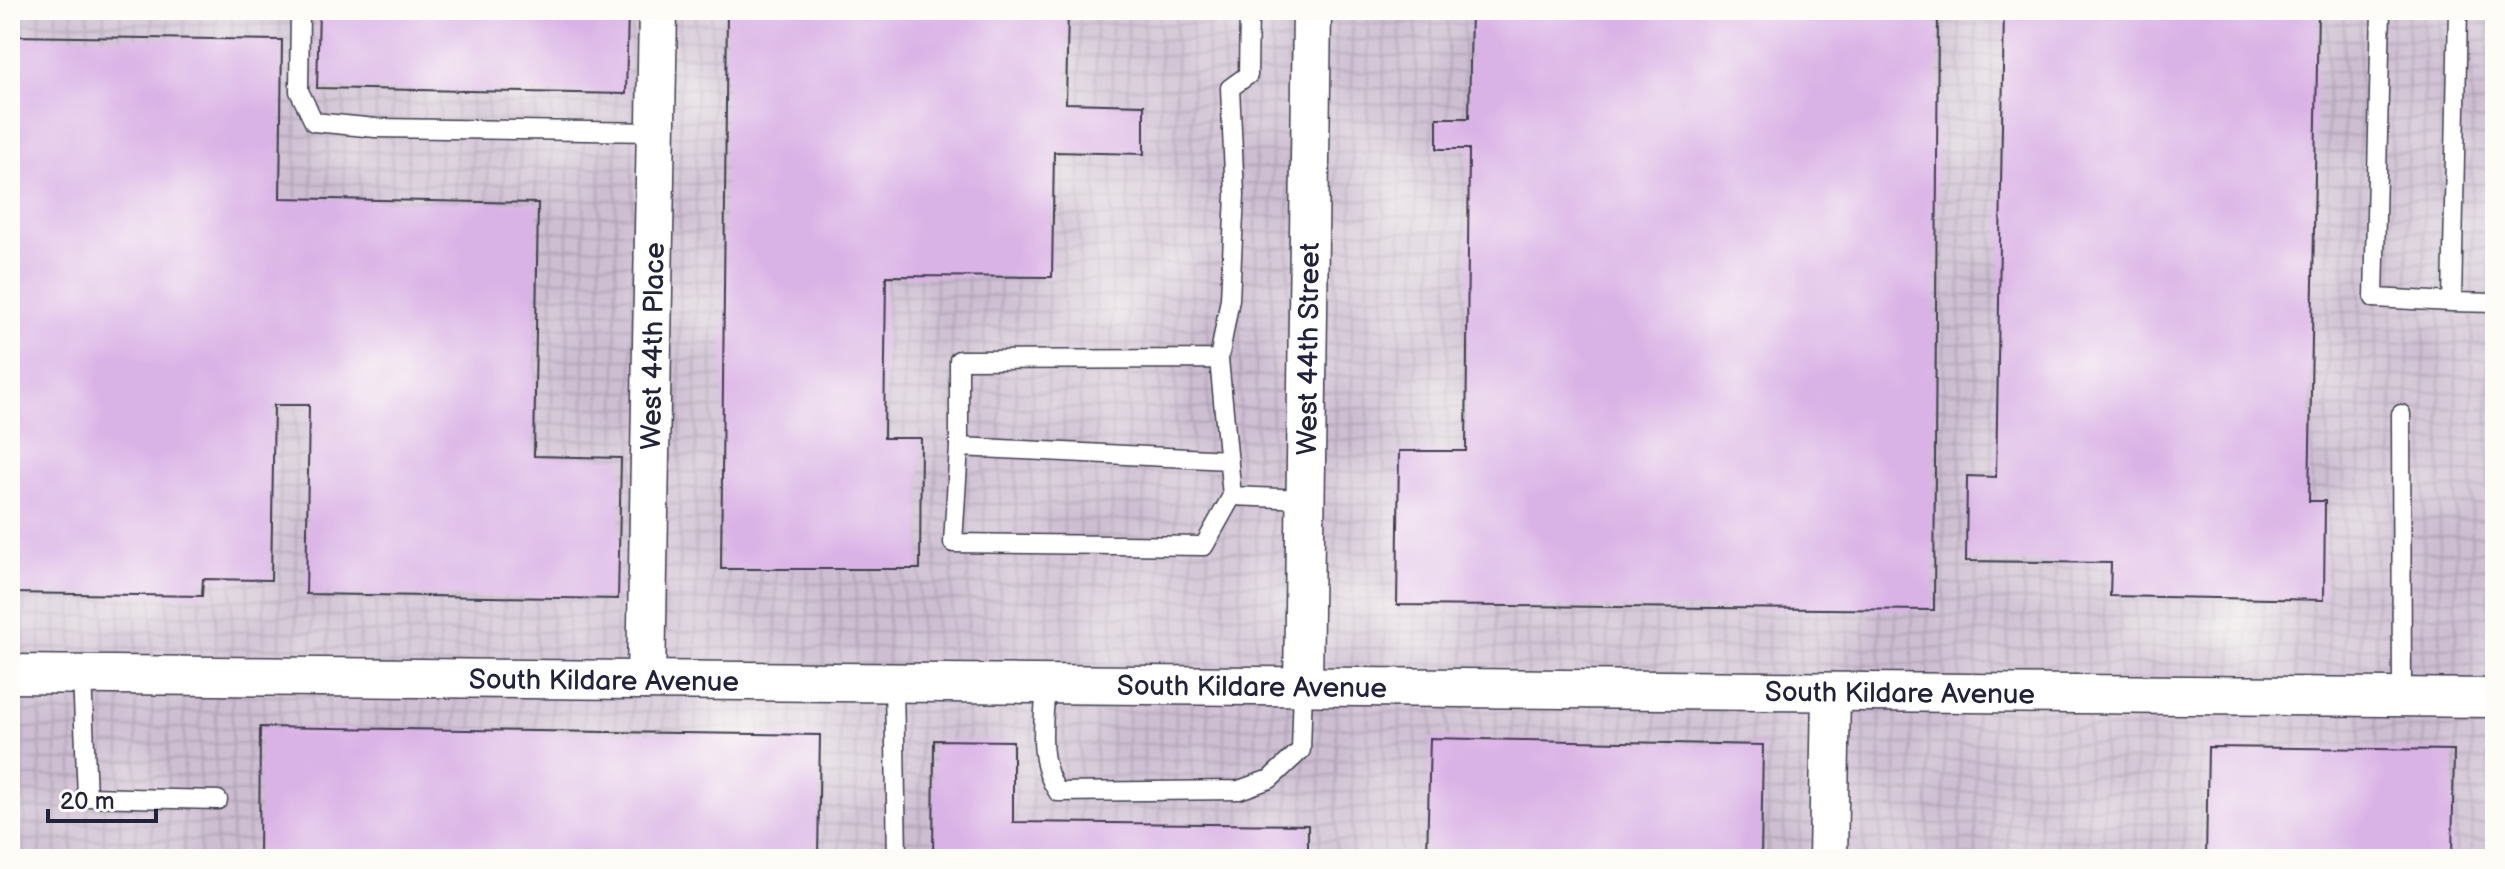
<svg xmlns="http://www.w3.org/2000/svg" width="2505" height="869" viewBox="0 0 2505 869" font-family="'Balsamiq Sans',sans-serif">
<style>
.industrial{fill:url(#industrial-grid)}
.building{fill:#dab3e6}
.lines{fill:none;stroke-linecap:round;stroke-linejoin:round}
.service-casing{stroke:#3f3e4e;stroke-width:21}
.minor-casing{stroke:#3f3e4e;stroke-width:41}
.service{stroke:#fff;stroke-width:18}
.minor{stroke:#fff;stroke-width:38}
.labels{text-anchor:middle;stroke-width:8;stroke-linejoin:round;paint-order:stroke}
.street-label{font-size:28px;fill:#22223b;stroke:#fdfcf7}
</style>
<defs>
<pattern id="industrial-grid" width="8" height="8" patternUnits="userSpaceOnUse" patternTransform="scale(2)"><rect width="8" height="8" fill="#cdbed2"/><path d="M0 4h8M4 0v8" fill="none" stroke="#b0a3b5"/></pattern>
</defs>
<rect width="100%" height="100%" fill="#fdfcf7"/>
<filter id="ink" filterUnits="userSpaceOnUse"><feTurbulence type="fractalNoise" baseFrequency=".0125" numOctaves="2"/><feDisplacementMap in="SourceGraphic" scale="16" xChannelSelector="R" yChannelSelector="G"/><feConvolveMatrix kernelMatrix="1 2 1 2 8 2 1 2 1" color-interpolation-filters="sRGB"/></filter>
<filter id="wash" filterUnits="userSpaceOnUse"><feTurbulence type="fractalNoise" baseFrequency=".006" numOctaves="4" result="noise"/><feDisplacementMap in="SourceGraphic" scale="32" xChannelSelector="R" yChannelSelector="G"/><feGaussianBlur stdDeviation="1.8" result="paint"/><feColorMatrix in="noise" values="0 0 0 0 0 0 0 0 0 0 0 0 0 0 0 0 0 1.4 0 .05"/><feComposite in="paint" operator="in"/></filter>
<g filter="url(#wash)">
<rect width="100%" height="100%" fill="#e6e0bd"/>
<path class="industrial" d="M10,10H2495V859H10Z"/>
<g id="blocks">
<path class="building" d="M319,10H628L626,94L317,88Z
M727,10H1068L1066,103L1144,105V154L1054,152L1052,277L886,276L884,438H921L920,569H721Z
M1471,10H1938L1934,610L1397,605L1399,451H1466L1469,149H1437V118H1469Z
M2004,10H2318L2309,501H2325L2324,600L2110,596L2111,563L1966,561L1967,476L1996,477Z
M10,36L282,40L280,198L538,203L534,456L621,458L618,599L306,594L309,405H274L271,580L203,579L202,596L10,593Z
M260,727L820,735L818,859H259Z
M1430,738L1763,745L1761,859H1460V855H1427Z
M934,740L1013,741V822L1308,825V859H933Z
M2208,747L2454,750L2452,859H2206Z"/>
</g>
</g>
<g filter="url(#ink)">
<use href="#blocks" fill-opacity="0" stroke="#3f3e4e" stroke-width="2"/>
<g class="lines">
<defs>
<path id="service" d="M300,10L299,91L314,122L376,128L656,132
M2381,10L2374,298L2452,302
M2458,10L2452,302L2495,303
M1219,359L1232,496L1204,546L953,543L959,447V360Z
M1219,359L1230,299L1235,195L1230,88L1248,75L1249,10
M2401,414L2402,697
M959,447L1229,460
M1232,496L1306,499
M82,675L87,797L218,800
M894,683L897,859
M1046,684C1044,720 1036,761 1058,792L1239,790L1270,779L1301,750L1303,687"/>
<g id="minor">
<path id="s1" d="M10,674L2495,698"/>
<path id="s2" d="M646,680L658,10"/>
<path id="s3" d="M1303,687L1312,10"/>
<path d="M1828,859L1831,692"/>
</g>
</defs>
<use href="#service" class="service-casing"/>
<use href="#minor" class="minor-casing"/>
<use href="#service" class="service"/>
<use href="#minor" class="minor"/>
</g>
</g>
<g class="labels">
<g class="street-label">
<text dy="10" stroke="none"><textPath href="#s2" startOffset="334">West 44th Place</textPath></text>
<text dy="10" stroke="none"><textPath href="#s3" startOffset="338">West 44th Street</textPath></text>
<text dy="10" stroke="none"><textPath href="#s1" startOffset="594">South Kildare Avenue</textPath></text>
<text dy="10" stroke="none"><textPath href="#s1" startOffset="1242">South Kildare Avenue</textPath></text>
<text dy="10" stroke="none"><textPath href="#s1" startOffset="1890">South Kildare Avenue</textPath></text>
</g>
</g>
<rect width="2505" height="869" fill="none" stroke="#fdfcf7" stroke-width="40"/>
<path d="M48 809v12h108v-12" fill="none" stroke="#22223b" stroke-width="4"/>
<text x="60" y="809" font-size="24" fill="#22223b" stroke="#fdfcf7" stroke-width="6" paint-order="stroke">20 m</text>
</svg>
